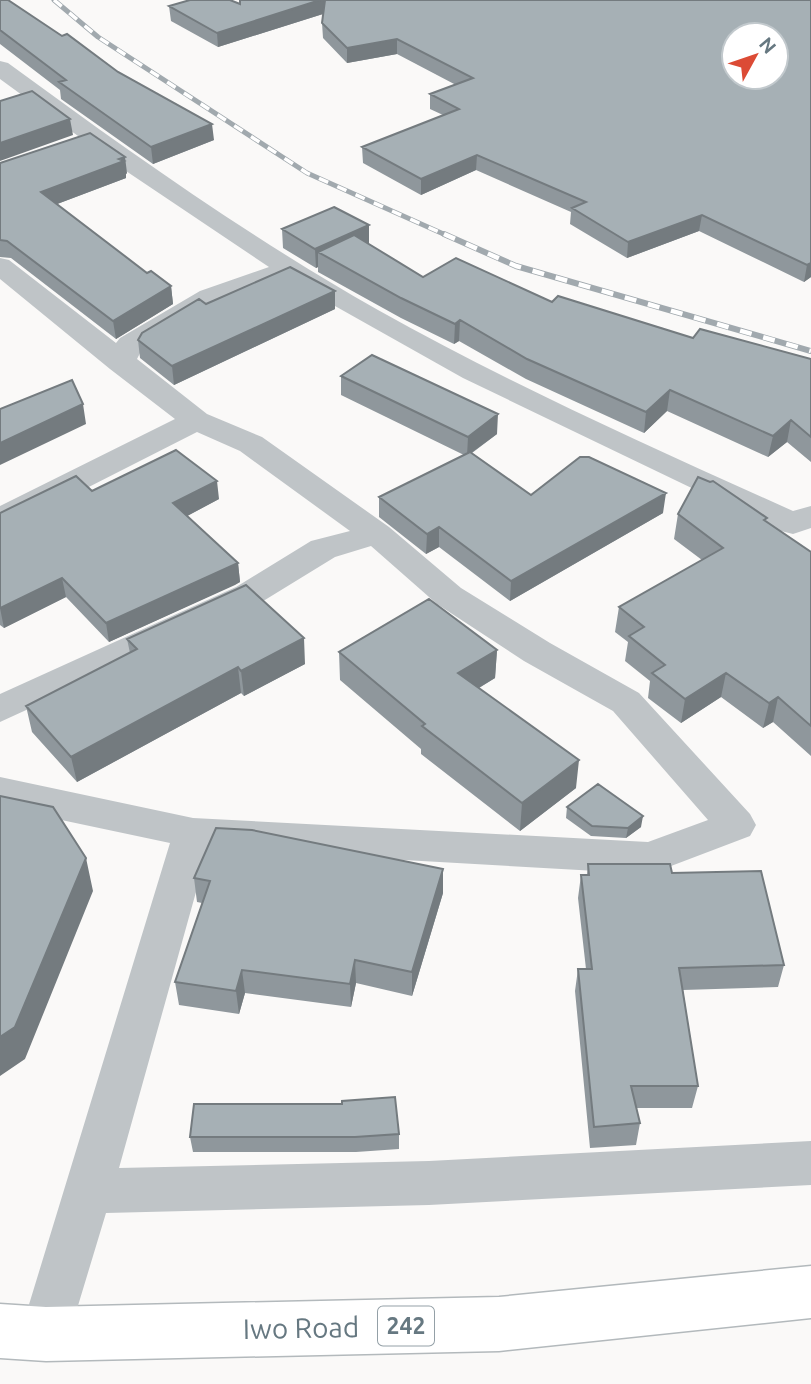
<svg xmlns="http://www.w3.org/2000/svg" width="811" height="1384" viewBox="0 0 811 1384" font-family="Ubuntu,sans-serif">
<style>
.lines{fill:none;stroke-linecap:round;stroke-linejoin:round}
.primary-casing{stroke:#b3b9bc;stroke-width:3}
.street{fill:#bfc4c7;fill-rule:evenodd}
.primary{fill:#fff;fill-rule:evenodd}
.rail-far1-casing{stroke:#a1a9ae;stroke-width:5}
.rail-casing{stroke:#a1a9ae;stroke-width:6}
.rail-far1{stroke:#fff;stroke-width:3.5;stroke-dasharray:10;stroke-linecap:butt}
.rail{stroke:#fff;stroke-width:4.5;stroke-dasharray:12;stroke-linecap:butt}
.wall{fill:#8f979c}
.shaded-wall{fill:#747b7f}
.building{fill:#a6b0b5;stroke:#747b7f;stroke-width:2;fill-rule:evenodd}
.labels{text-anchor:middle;stroke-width:7;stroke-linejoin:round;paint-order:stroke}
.shield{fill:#fff;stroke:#94a0a7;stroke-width:2}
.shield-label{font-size:23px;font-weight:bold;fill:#667881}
.near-street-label{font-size:28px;fill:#667881;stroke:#fff}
</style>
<rect width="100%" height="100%" fill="#faf9f8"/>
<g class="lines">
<defs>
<path id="primary" d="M811,1266V1318L499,1351L46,1361L0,1358V1304L46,1307L499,1297Z"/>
</defs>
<use href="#primary" class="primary-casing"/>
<path class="street" d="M0,61L8,63C128,151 249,237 378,310C512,385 653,448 793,511L811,506V528L793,534L781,531L463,378L287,279L220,303L142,349L137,359L207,414L262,437L389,527L461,588L550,643L639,693L750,814L756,825L750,836L650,874L208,849L119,1168L429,1161L811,1141V1185L429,1205L106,1213L64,1352L46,1360L28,1352L20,1334L170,843L0,807V777L193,818L648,842L708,820L613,711L524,661L437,604L371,546L335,557L260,603L0,722V694L236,587L311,541L350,531L240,451L197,432L12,526L0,529V506L175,419L110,369L0,279V258L9,260L116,343L120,338L200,291L269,267L126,171L0,79Z"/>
<use href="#primary" class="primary"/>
<defs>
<path id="rail-far1" d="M54,0L98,37L307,173L448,236"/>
<path id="rail" d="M444,234L516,266L811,351"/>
</defs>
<use href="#rail-far1" class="rail-far1-casing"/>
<use href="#rail" class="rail-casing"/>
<use href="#rail-far1" class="rail-far1"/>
<use href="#rail" class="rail"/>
</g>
<path class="wall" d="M0,0L214,140L153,164L61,99L60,90L0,44Z
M811,0V277L804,282L699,231L627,258L570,224L571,212L476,170L421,195L363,163L362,147L443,115L430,109V94L456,85L397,54L347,63L323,38L322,23L323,14L218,47L171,21L169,6L240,4Z
M0,163L127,173L126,174V178L57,204L147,273L171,286L173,304L116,339L11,258L0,257Z
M282,229L369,244L423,277L552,302L693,338L811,359V462L787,442L768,457L667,411L644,433L526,379L459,341L454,344L401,318L318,272V267L316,268L283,248Z
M335,291V309L174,385L140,358L138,340L206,304Z
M341,376L497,434L472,453L531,495L663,513L510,601L439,547L426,554L379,517V497L464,455L341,395Z
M92,491L219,499L187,516L238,563L240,582L109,642L66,597L4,628L0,625V513Z
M678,514L767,522L811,552V756L773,722L763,728L721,697L681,723L648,698L650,681L625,661L628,642L615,632L619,607L702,560L674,539Z
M127,639L305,664L244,696L241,693L77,782L32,732L26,706L130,653Z
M497,650L495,678L479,688L576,788L520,831L421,754V749L340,680L339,652Z
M567,807L641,827L626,838L591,836L566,818Z
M588,864L672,873L784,965L778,987L683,990L698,1086L692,1108H636L640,1123L636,1145L590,1148L575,991L578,969H586L578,898L581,875H587Z
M443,869V893L412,996L356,983L351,1007L245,993L239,1014L179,1005L175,982L202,903L197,902L194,878Z
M399,1134V1149L356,1152H193L190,1137Z"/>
<path class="shaded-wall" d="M320,0H325L326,13L218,47L217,33Z
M397,39V54L347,63V48Z
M70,119L73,135L0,161V143Z
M212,124L214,140L153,164L151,147Z
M477,155L476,170L421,195V179Z
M125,157L127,173L126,174V178L44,209L41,192Z
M702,215L699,231L627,258L628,242Z
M369,225V244L333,260L318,252V267L316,268L315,249Z
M811,263V277L804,282L807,265Z
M171,286L173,304L116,339L113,321Z
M335,291V309L174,385L172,366Z
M460,320L459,341L454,344L455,324Z
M670,390L667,411L644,433L646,412Z
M83,404L86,424L0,465V443Z
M498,414L497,434L467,456L468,437Z
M791,420L787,442L768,457L773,436Z
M217,481L219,499L176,522L173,503Z
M666,493L663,513L510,601L511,581Z
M439,527V547L426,554L427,534Z
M238,563L240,582L235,585L109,642L106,623Z
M62,578L66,597L4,628L0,608Z
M304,638L305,664L244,696L241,671Z
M497,650L495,678L457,701L458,673Z
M238,667L241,693L77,782L71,757Z
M726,673L721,697L681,723L685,699Z
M778,697L773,722L763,728L769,703Z
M579,760L576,788L520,831L522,803Z
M643,816L641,827L626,838L628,828Z
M86,858L93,891L25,1059L0,1076V1037Z
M443,869V893L412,996V972Z
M355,960L356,983L351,1007L350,984Z
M242,970L245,993L239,1014L236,991Z"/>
<path class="building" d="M0,0H8L62,36L67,34L118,72L212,124L151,147L59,82L66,80L0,30Z
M190,0H230L240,4V0H320L217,33L169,6Z
M325,0H811V263L807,265L702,215L628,242L572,208L586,202L477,155L421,179L362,147L459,109L430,94L473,78L397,39L347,48L322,23ZM734,35H776V77H734Z
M32,91L70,119L0,143V101Z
M90,133L125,157L119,159L124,161L41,192L147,273L151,271L171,286L113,321L7,241L0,240V163Z
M334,207L369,225L315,249L282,229Z
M354,235L423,277L456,258L552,302L558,296L693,338L700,329L811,359V437L791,420L773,436L670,390L646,412L527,359L460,320L455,324L401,298L318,252Z
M290,267L335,291L172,366L138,340L142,333L199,299L206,304Z
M372,355L498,414L468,437L341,376Z
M72,380L83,404L0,443V409Z
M176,450L217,481L173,503L238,563L106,623L62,578L0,608V513L76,476L92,491Z
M470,452L531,495L580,457H589L666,493L511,581L439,527L427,534L379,497Z
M698,477L710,482L713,481L767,518L764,520L811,552V726L778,697L769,703L726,673L685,699L652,673L665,665L629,636L644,627L619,607L723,548L678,514Z
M246,585L304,638L241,671L238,667L71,757L26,706L137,649L127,639Z
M429,599L497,650L458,673L579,760L522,803L422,726L425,724L339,652Z
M598,784L643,816L628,828L592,826L567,807Z
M0,796L53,807L86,858L15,1027L0,1037Z
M216,828L252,830L443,869L412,972L355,960L350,984L242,970L236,991L175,982L210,881L194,878Z
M588,864H670L672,873L761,871L784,965L679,968L698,1086H631L640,1123L594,1127L578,969H592L581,875H589Z
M395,1097L399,1134L355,1137H190L194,1104H342V1101Z"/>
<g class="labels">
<rect class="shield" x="378" y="1306.5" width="56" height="39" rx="5"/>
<g class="shield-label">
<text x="406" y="1334">242</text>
</g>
<g class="near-street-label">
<text transform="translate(301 1328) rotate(-1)" y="10">Iwo Road</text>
</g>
</g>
<g transform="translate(755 56) rotate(50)"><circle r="33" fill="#ffffff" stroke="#c2c9cd" stroke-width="2"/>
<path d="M0-5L12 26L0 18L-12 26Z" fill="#dc4b35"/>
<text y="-10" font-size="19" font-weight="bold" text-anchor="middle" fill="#667881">N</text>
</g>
</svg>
